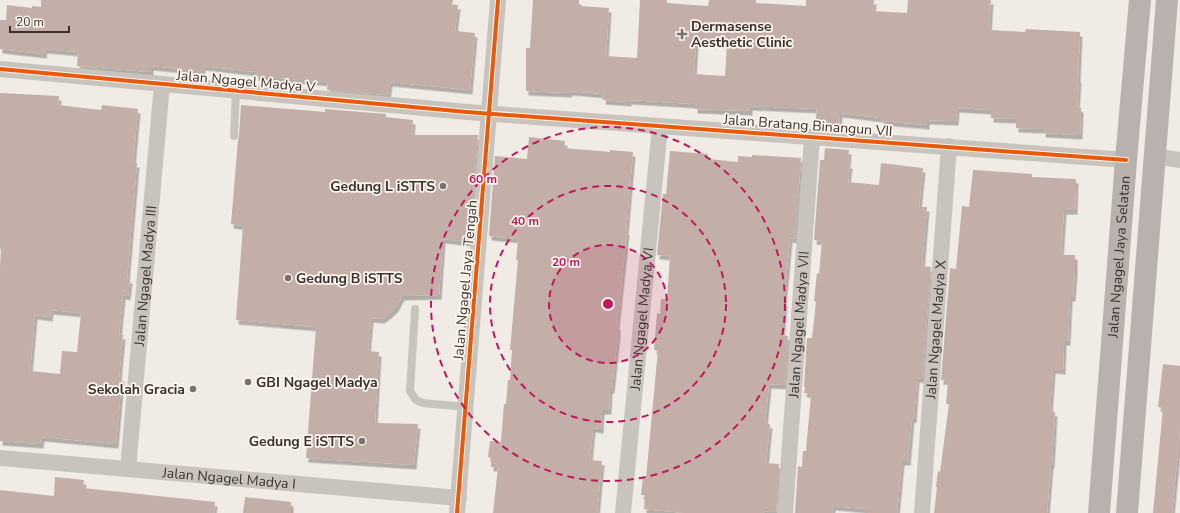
<svg xmlns="http://www.w3.org/2000/svg" width="1180" height="513" viewBox="0 0 1180 513" font-family="'Nunito Sans',sans-serif">
<style>
.building{fill:#c3afa7;fill-rule:evenodd;filter:url(#shadow)}
.lines{fill:none;stroke-linecap:round;stroke-linejoin:round}
.lane{stroke:#c9c3be;stroke-width:8}
.street{stroke:#c9c3be;stroke-width:16}
.primary{stroke:#b8b1ad;stroke-width:22}
.cycleway-casing{stroke:#fbf5ee;stroke-width:6}
.cycleway{stroke:#e8590c;stroke-width:4}
.ring{fill:none;stroke:#c2185b;stroke-width:2;stroke-dasharray:7 5}
.poi-dot{fill:#7a716c;stroke:#fbf5ee;stroke-width:1.5}
.labels{text-anchor:middle;stroke-width:3.5;stroke-linejoin:round;paint-order:stroke}
.poi-label{font-size:14px;font-weight:bold;fill:#3b302b;stroke:#fbf5ee;text-anchor:start}
.street-label{font-size:14px;fill:#3b302b;stroke:#fbf5ee}
.centre{fill:#c2185b;stroke:#fbf5ee;stroke-width:2}
.ring-label{font-size:12px;text-anchor:middle;font-weight:bold;fill:#c2185b;stroke:#fbf5ee;stroke-width:3.5;stroke-linejoin:round;paint-order:stroke}
</style>
<defs>
<filter id="shadow"><feDropShadow dx="2.5" dy="4.5" stdDeviation="0" flood-color="#0004"/></filter>
</defs>
<rect width="100%" height="100%" fill="#f0ebe5"/>
<path class="building" d="M41,0H453L452,5H458L455,31L475,33L470,90L390,82L388,95L327,90L328,82L256,76V72L203,66L202,78L181,76L182,69L151,66V72L77,66L78,52L45,49L44,54L0,49V20H6L7,5L32,8V6L41,7Z
M533,0H579V6L609,8L606,56L637,58L640,0H667V3L708,6L709,0H756V3L806,6V0H874L873,11L907,13L908,0H991L989,30L1025,32L1026,29L1080,32L1078,79H1079L1077,107L1081,108L1080,135L1043,133V129L1016,128V119L991,118V110L957,108L956,121L927,120V125L881,121V118L840,113L839,126L815,124L817,109L750,106V111L695,109V104L629,100V102L603,100L604,94L570,91L569,93L526,91V48H530ZM696,42L727,44L725,76L694,74Z
M0,93L59,96L58,105L101,110L102,105L138,109L133,163H137L127,279H130L128,296L123,295L119,335H123L119,377H122L116,444L42,437L41,444L0,441V266L1,249H0ZM51,310L81,313L77,352L62,351L60,374L30,371L35,315L50,317Z
M241,105L325,112V109L386,114V117L413,120L412,135H478L469,242L443,239L439,295L402,296L396,307L389,314L382,319L371,318L368,351L379,352L375,423L418,424L414,465L306,458L316,327L236,320L243,226L231,224L238,140L239,136Z
M529,137L565,141L564,148L610,152V150L633,152L626,231H627L617,325H618V333L612,389H610L609,410H602L601,429L593,428L590,460L602,461L597,513H493L498,467H491V458L488,457L490,441L501,442L504,404H506L508,380H510L512,350H510L518,260H516L518,239L489,236L495,156L527,159Z
M825,148L849,150L848,164H850L848,182L879,185L881,163L923,168L919,207H927L922,266L931,267L922,379L917,378L914,419L912,418L908,461H902L897,513H866V509L833,506L832,513H795L798,466L802,467L803,451H806L811,394L804,393L805,387H804L807,338H812L816,302L814,301L817,273L819,274L822,241L814,240L820,160H824Z
M670,151L708,154V159L738,162V156L752,157V155L801,158L795,239L790,238L784,302H785L782,335L788,336L785,385L769,384L765,423L770,424L766,463L779,464L776,512L764,511L763,513H685L644,509L645,495H641L643,478H646L658,350H654L657,313L660,314L661,299H667L670,256L657,255L663,194H666Z
M973,170L1032,174V177L1076,179L1075,210H1064L1061,255H1075V271L1073,297H1070L1068,341H1064L1063,370L1053,369L1050,411L1055,412L1052,464H1051L1047,513H934L937,487H936L938,471L940,472L949,404H946L948,381L941,380L950,268L956,269L962,206L969,207Z
M1163,364L1180,366V430L1172,513H1153L1163,408L1158,407Z
M55,477L84,480L83,488L215,502L214,513H0V490L54,496Z
M245,497L291,502V513H243Z"/>
<g class="lines">
<path class="lane" d="M234,136L236,91
M415,309L410,391L416,400L423,403L466,407"/>
<g class="street">
<path d="M0,69L467,112L1126,160"/>
<path d="M1154,156L1180,160"/>
<path id="s1" d="M0,458L459,498"/>
<path id="s2" d="M128,469L162,84"/>
<path d="M457,513L498,0"/>
<path id="s3" d="M623,513L660,126"/>
<path id="s4" d="M785,513L812,137"/>
<path id="s5" d="M922,513L949,146"/>
</g>
<g class="primary">
<path id="s6" d="M1099,513L1126,160L1140,0"/>
<path d="M1127,513L1167,0"/>
</g>
<defs>
<path id="cycleway" d="M0,69L467,112L1126,160
M457,513L498,0"/>
</defs>
<use href="#cycleway" class="cycleway-casing"/>
<use href="#cycleway" class="cycleway"/>
</g>
<circle cx="608" cy="304" r="59" fill="#c2185b" fill-opacity=".12"/>
<g class="ring">
<circle cx="608" cy="304" r="59"/>
<circle cx="608" cy="304" r="118"/>
<circle cx="608" cy="304" r="177"/>
</g>
<g class="poi-dot">
<path d="M680 28h4v4h4v4h-4v4h-4v-4h-4v-4h4z"/>
<circle cx="443" cy="186" r="4"/>
<circle cx="288" cy="278" r="4"/>
<circle cx="248" cy="382" r="4"/>
<circle cx="193" cy="389" r="4"/>
<circle cx="362" cy="441" r="4"/>
</g>
<g class="labels">
<g class="poi-label">
<text x="691" y="31">Dermasense<tspan x="691" dy="16">Aesthetic Clinic</tspan></text>
<text x="435" y="191" text-anchor="end">Gedung L iSTTS</text>
<text x="296" y="283">Gedung B iSTTS</text>
<text x="256" y="387">GBI Ngagel Madya</text>
<text x="185" y="394" text-anchor="end">Sekolah Gracia</text>
<text x="354" y="446" text-anchor="end">Gedung E iSTTS</text>
</g>
<g class="street-label">
<text transform="translate(246 81) rotate(5)" y="5">Jalan Ngagel Madya V</text>
<text transform="translate(808 125) rotate(4)" y="5">Jalan Bratang Binangun VII</text>
<text dy="5" stroke="none"><textPath href="#s6" startOffset="257">Jalan Ngagel Jaya Selatan</textPath></text>
<text dy="5" stroke="none"><textPath href="#s2" startOffset="194">Jalan Ngagel Madya III</textPath></text>
<text transform="translate(465 280) rotate(-85)" y="5">Jalan Ngagel Jaya Tengah</text>
<text dy="5" stroke="none"><textPath href="#s3" startOffset="195">Jalan Ngagel Madya VI</textPath></text>
<text dy="5" stroke="none"><textPath href="#s4" startOffset="189">Jalan Ngagel Madya VII</textPath></text>
<text dy="5" stroke="none"><textPath href="#s5" startOffset="184">Jalan Ngagel Madya X</textPath></text>
<text dy="5" stroke="none"><textPath href="#s1" startOffset="230">Jalan Ngagel Madya I</textPath></text>
</g>
</g>
<circle cx="608" cy="304" r="6" class="centre"/>
<g class="ring-label">
<text x="483" y="183">60 m</text>
<text x="525" y="225">40 m</text>
<text x="566" y="266">20 m</text>
</g>
<path d="M10 26v6h59v-6" fill="none" stroke="#3b302b" stroke-width="2"/>
<text x="16" y="26" font-size="12" fill="#3b302b" stroke="#fbf5ee" stroke-width="3" paint-order="stroke">20 m</text>
</svg>
